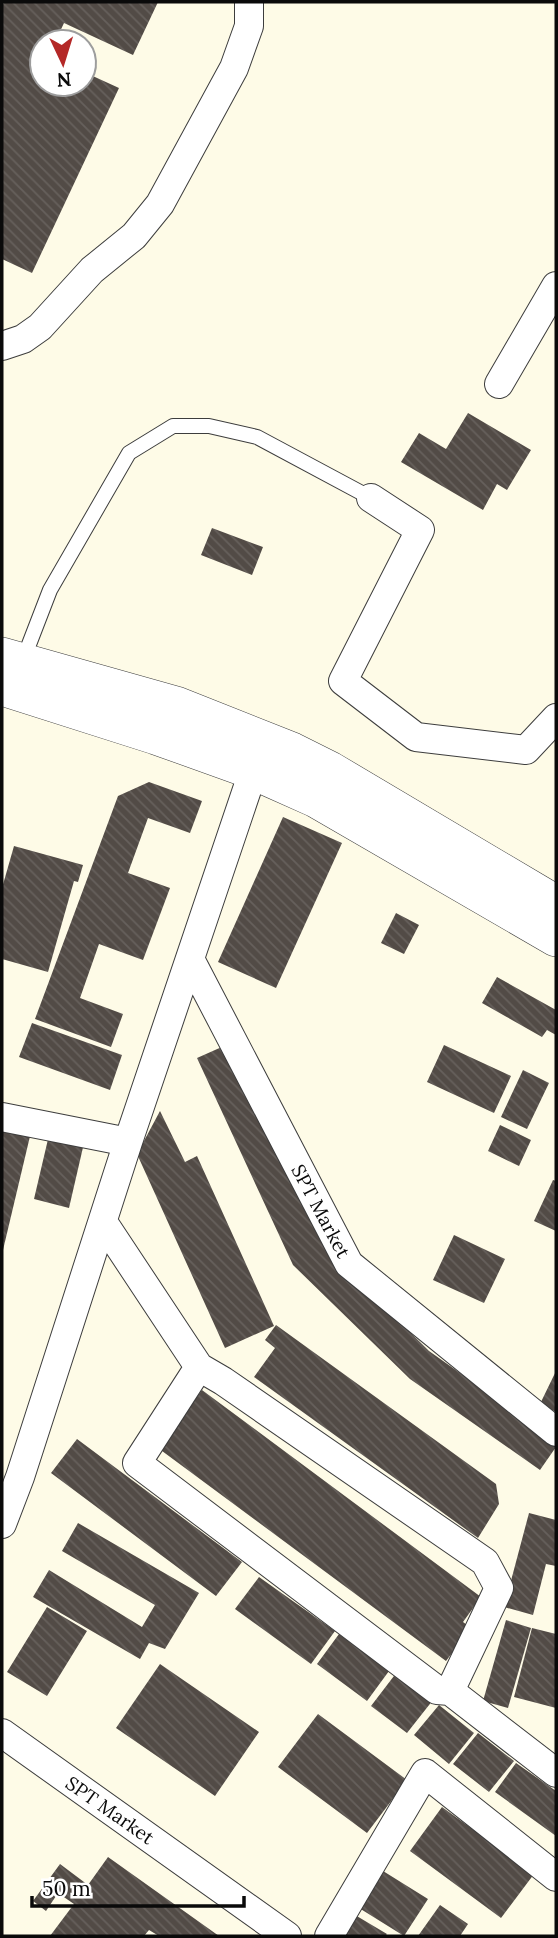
<svg xmlns="http://www.w3.org/2000/svg" width="558" height="1938" viewBox="0 0 558 1938" font-family="Lora,serif">
<style>
.building{fill:url(#building-back-hatch)}
.lines{fill:none;stroke-linecap:round;stroke-linejoin:round}
.service-casing{stroke:#3d3d3d;stroke-width:16}
.minor-casing{stroke:#3d3d3d;stroke-width:30}
.tertiary-casing{stroke:#3d3d3d;stroke-width:38}
.service{stroke:#fff;stroke-width:14}
.minor{stroke:#fff;stroke-width:28}
.tertiary{stroke:#fff;stroke-width:37}
.labels{text-anchor:middle;stroke-width:7;stroke-linejoin:round;paint-order:stroke}
.street-label{font-size:19px;fill:#0a0a0a;stroke:#fff}
</style>
<defs>
<pattern id="building-back-hatch" width="6" height="6" patternUnits="userSpaceOnUse" patternTransform="scale(1.75)"><rect width="6" height="6" fill="#524b46"/><path d="M-1 5l2 2M0 0l6 6M5-1l2 2" fill="none" stroke="#66605c"/></pattern>
</defs>
<rect width="100%" height="100%" fill="#fefbe7"/>
<path class="building" d="M4,2H158L133,55L64,23L55,42H42V84H84V72L119,88L32,273L2,259V7Z
M468,413L531,450L507,490L497,484L483,510L401,462L419,433L446,449Z
M212,528L263,547L252,575L201,555Z
M149,782L202,801L190,833L148,818L128,873L170,888L143,960L99,944L80,998L123,1014L111,1047L35,1019L118,796Z
M283,817L342,843L276,988L218,962Z
M14,846L83,865L78,882L74,881L48,972L2,959V888Z
M396,913L419,925L404,954L381,943Z
M497,977L556,1010V1035L547,1030L542,1037L482,1003Z
M32,1023L122,1055L110,1090L19,1057Z
M444,1045L511,1076L494,1113L427,1082Z
M224,1046L324,1247L429,1351L556,1441V1447L540,1470L410,1379L293,1265L197,1058Z
M523,1070L549,1083L527,1129L501,1117Z
M160,1111L185,1162L197,1156L274,1326L225,1348L137,1154Z
M500,1125L531,1140L519,1166L488,1151Z
M2,1126L31,1132L3,1250H2Z
M49,1135L84,1143L69,1208L34,1199Z
M553,1180L556,1181V1231L534,1221Z
M454,1235L505,1259L484,1303L433,1280Z
M276,1325L496,1484L499,1504L478,1538L254,1377L275,1348L265,1340Z
M556,1371V1412L540,1404Z
M202,1390L481,1597L463,1622L471,1628L446,1661L158,1448Z
M77,1439L242,1562L216,1596L51,1473Z
M529,1513L556,1520V1566L546,1564L533,1615L504,1607Z
M78,1523L199,1593L165,1649L149,1643L140,1659L33,1597L49,1570L142,1627L155,1605L62,1551Z
M259,1577L335,1631L311,1664L235,1609Z
M47,1607L87,1631L47,1696L7,1672Z
M506,1620L531,1628L508,1708L483,1701Z
M532,1628L556,1634V1708L514,1697Z
M339,1634L389,1671L367,1701L317,1664Z
M160,1664L259,1732L215,1796L116,1728Z
M397,1672L433,1700L407,1733L371,1706Z
M439,1705L474,1733L449,1764L414,1735Z
M318,1714L407,1780L367,1833L278,1767Z
M478,1733L514,1761L489,1792L453,1764Z
M516,1763L556,1791V1836L495,1792Z
M442,1807L534,1874L501,1918L410,1851Z
M108,1857L219,1936H159L149,1930L144,1936H50L74,1904L58,1893L46,1911L33,1901L60,1864L88,1885Z
M375,1866L428,1899L404,1936L351,1903Z
M440,1905L468,1924L460,1936H418Z
M350,1912L387,1934L385,1936H349L338,1930Z"/>
<g class="lines">
<defs>
<path id="service" d="M23,660L50,590L129,453L173,426H209L257,437L371,498"/>
<path id="minor" d="M2,346L23,339L40,327L92,270L134,236L160,204L234,68L249,26V2
M499,384L556,286
M371,498L420,530L343,681L416,737L526,750L556,718
M190,959L349,1264L556,1432
M2,1117L128,1142
M103,1222L199,1367L223,1381L485,1562L499,1588L450,1691L437,1690L137,1463L199,1367
M2,1524L20,1477L128,1142L259,754
M450,1691L556,1773
M2,1733L287,1936
M329,1936L425,1773L556,1877"/>
<path id="tertiary" d="M2,656L176,705L292,751L330,770L556,904
M2,687L156,736L251,770L316,799L556,938"/>
</defs>
<use href="#service" class="service-casing"/>
<use href="#minor" class="minor-casing"/>
<use href="#tertiary" class="tertiary-casing"/>
<use href="#service" class="service"/>
<use href="#minor" class="minor"/>
<use href="#tertiary" class="tertiary"/>
</g>
<g class="labels">
<g class="street-label">
<text transform="translate(321 1211) rotate(62)" y="7">SPT Market</text>
<text transform="translate(110 1810) rotate(35)" y="7">SPT Market</text>
</g>
</g>
<rect width="558" height="1938" fill="none" stroke="#0a0a0a" stroke-width="7"/>
<g transform="translate(63 63) rotate(176)"><circle r="33" fill="#ffffff" stroke="#9d9d9d" stroke-width="2"/>
<path d="M0-5L12 26L0 18L-12 26Z" fill="#b42827"/>
<text y="-10" font-size="19" font-weight="bold" text-anchor="middle" fill="#0a0a0a">N</text>
</g>
<path d="M32 1896v10h212v-10" fill="none" stroke="#0a0a0a" stroke-width="3.5"/>
<text x="42" y="1896" font-size="21" fill="#0a0a0a" stroke="#ffffff" stroke-width="5" paint-order="stroke">50 m</text>
</svg>
